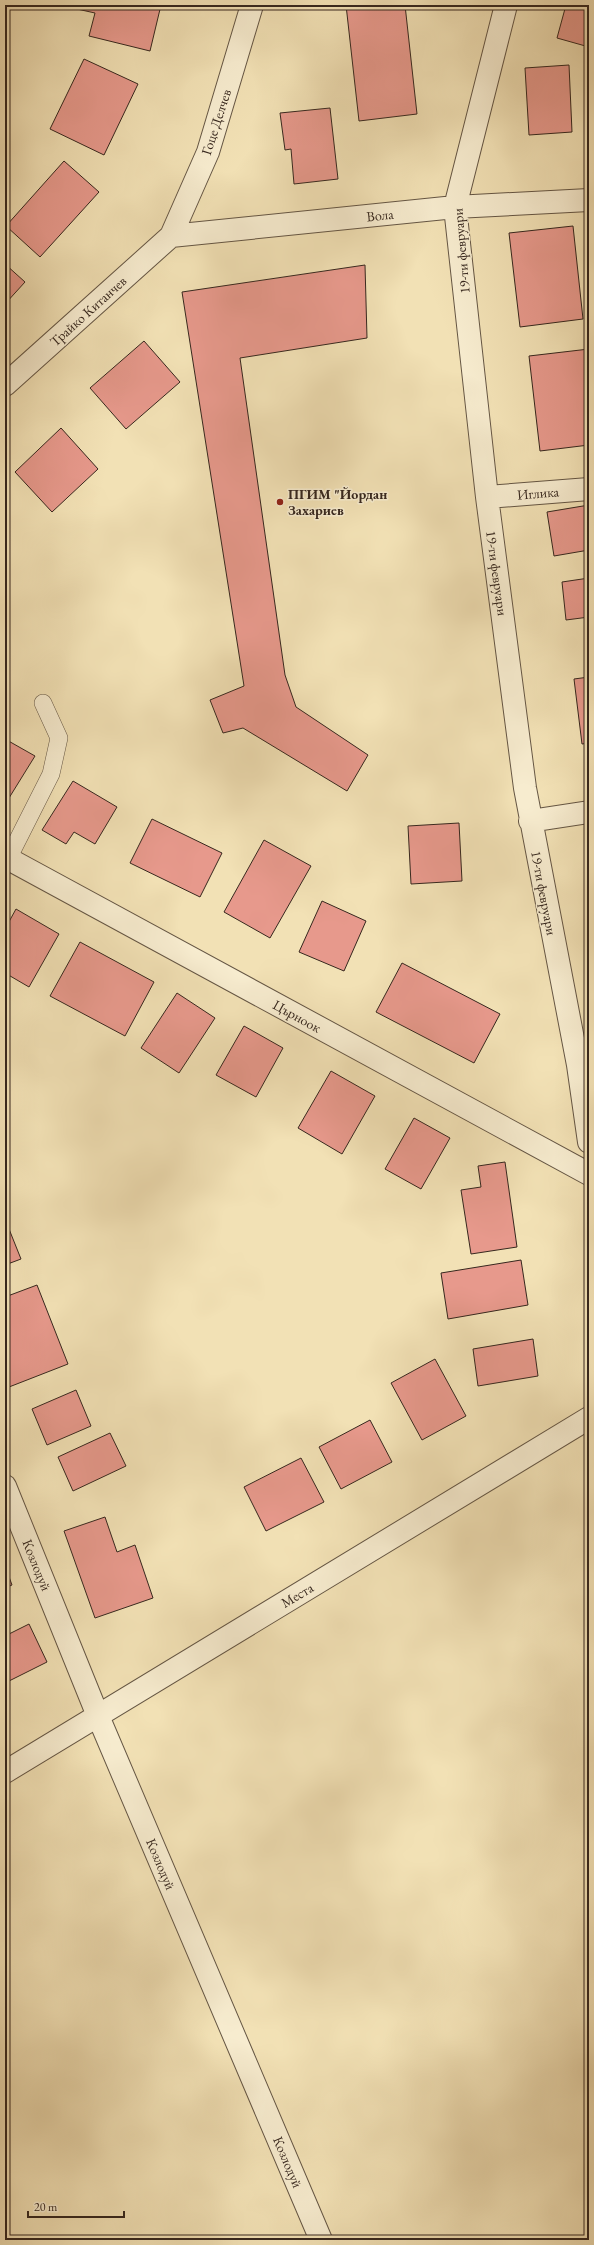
<svg xmlns="http://www.w3.org/2000/svg" width="594" height="2245" viewBox="0 0 594 2245" font-family="'EB Garamond',serif">
<style>
.building{fill:#e7998c;stroke:#36271e}
.lines{fill:none;stroke-linecap:round;stroke-linejoin:round}
.lane-casing{stroke:#655644;stroke-width:18}
.street-casing{stroke:#655644;stroke-width:24}
.lane{stroke:#f7eccf;stroke-width:17}
.street{stroke:#f7eccf;stroke-width:22}
.poi-dot{fill:#8f2418;stroke:#f7eccf;stroke-width:1.5}
.labels{text-anchor:middle;stroke-width:3;stroke-linejoin:round;paint-order:stroke}
.street-label{font-size:14px;fill:#36271e;stroke:#f7eccf}
.poi-label{font-size:14px;font-weight:bold;fill:#36271e;stroke:#f7eccf;text-anchor:start}
</style>
<rect width="100%" height="100%" fill="#f2e1b5"/>
<filter id="stains"><feTurbulence type="fractalNoise" baseFrequency=".005" numOctaves="4"/><feColorMatrix values="0 0 0 0 .2 0 0 0 0 .09 0 0 0 0 .02 0 0 0 .5 -.17"/></filter>
<radialGradient id="worn" r=".72"><stop offset=".6" stop-color="#630" stop-opacity="0"/><stop offset="1" stop-color="#630" stop-opacity=".3"/></radialGradient>
<path class="building" d="M78,5H161L150,51L89,36L95,13L77,9Z
M346,5H405L417,114L359,121Z
M566,5H589V47L557,38Z
M84,59L138,84L104,155L50,129Z
M569,65L572,132L529,135L525,68Z
M330,108L338,179L294,184L291,149L285,150L280,113Z
M64,161L99,192L40,257L6,226Z
M573,226L583,319L520,327L509,233Z
M5,264L25,282L5,304Z
M365,265L367,338L240,358L285,675L296,707L368,755L347,791L243,728L223,733L210,700L244,686L182,292Z
M144,341L180,382L126,429L90,388Z
M589,349V445L540,451L529,356Z
M61,428L98,469L52,512L15,472Z
M589,505V550L554,556L547,512Z
M589,578V617L566,620L562,582Z
M589,677V743L582,744L574,679Z
M5,739L35,756L9,798L5,796Z
M73,781L117,807L95,844L74,832L66,844L42,830Z
M152,819L222,853L200,897L130,863Z
M459,823L462,881L411,884L408,826Z
M264,840L311,866L270,938L224,912Z
M322,901L366,921L344,971L299,952Z
M16,909L59,934L29,987L5,973V929Z
M80,942L154,982L125,1036L50,996Z
M402,963L500,1014L474,1063L376,1012Z
M177,993L215,1018L179,1073L141,1048Z
M244,1026L283,1048L256,1097L216,1075Z
M331,1071L375,1096L342,1154L298,1128Z
M414,1118L450,1138L421,1189L385,1169Z
M505,1162L517,1247L471,1254L461,1190L481,1187L478,1166Z
M5,1219L21,1259L5,1265Z
M521,1260L528,1305L448,1319L441,1273Z
M37,1285L68,1364L9,1387L5,1376V1297Z
M533,1339L538,1376L478,1386L473,1349Z
M435,1359L466,1416L422,1440L391,1383Z
M76,1390L91,1426L47,1445L32,1409Z
M370,1420L392,1462L341,1489L319,1447Z
M110,1433L126,1466L73,1491L58,1457Z
M301,1458L324,1502L266,1531L244,1487Z
M105,1517L117,1552L135,1545L153,1598L95,1618L64,1531Z
M5,1566L12,1585L5,1588Z
M29,1624L47,1662L5,1683V1636Z"/>
<g class="lines">
<defs>
<path id="lane" d="M8,859L51,774L59,738L43,703"/>
<path id="street" d="M506,5L455,207L487,497L525,788L578,1065L589,1142
M171,236L455,207L589,200
M5,385L171,236L208,152L252,5
M487,497L589,489
M530,821L589,812
M5,857L589,1174
M5,1486L98,1716L321,2240
M5,1772L589,1418"/>
</defs>
<use href="#lane" class="lane-casing"/>
<use href="#street" class="street-casing"/>
<use href="#lane" class="lane"/>
<use href="#street" class="street"/>
</g>
<circle class="poi-dot" cx="280" cy="502" r="4"/>
<g class="labels">
<g class="street-label">
<text transform="translate(216 122) rotate(-72)" y="5">Гоце Делчев</text>
<text transform="translate(380 215) rotate(-6)" y="5">Вола</text>
<text transform="translate(461 251) rotate(-95)" y="5">19-ти февруари</text>
<text transform="translate(88 311) rotate(-42)" y="5">Трайко Китанчев</text>
<text transform="translate(538 493) rotate(-5)" y="5">Иглика</text>
<text transform="translate(497 573) rotate(82)" y="5">19-ти февруари</text>
<text transform="translate(544 893) rotate(79)" y="5">19-ти февруари</text>
<text transform="translate(297 1016) rotate(29)" y="5">Църноок</text>
<text transform="translate(37 1565) rotate(68)" y="5">Козлодуй</text>
<text transform="translate(297 1595) rotate(-31)" y="5">Места</text>
<text transform="translate(161 1864) rotate(67)" y="5">Козлодуй</text>
<text transform="translate(288 2162) rotate(67)" y="5">Козлодуй</text>
</g>
<g class="poi-label">
<text x="288" y="499">ПГИМ "Йордан<tspan x="288" dy="16">Захариев</tspan></text>
</g>
</g>
<rect width="594" height="2245" fill="none" stroke="#f2e1b5" stroke-width="20"/>
<rect x="6" y="6" width="582" height="2233" fill="none" stroke="#36271e" stroke-width="2"/>
<rect x="10" y="10" width="574" height="2225" fill="none" stroke="#36271e"/>
<path d="M28 2211v6h96v-6" fill="none" stroke="#36271e" stroke-width="2"/>
<text x="34" y="2211" font-size="12" fill="#36271e" stroke="#f7eccf" stroke-width="3" paint-order="stroke">20 m</text>
<rect width="100%" height="100%" filter="url(#stains)"/>
<rect width="100%" height="100%" fill="url(#worn)"/>
</svg>
